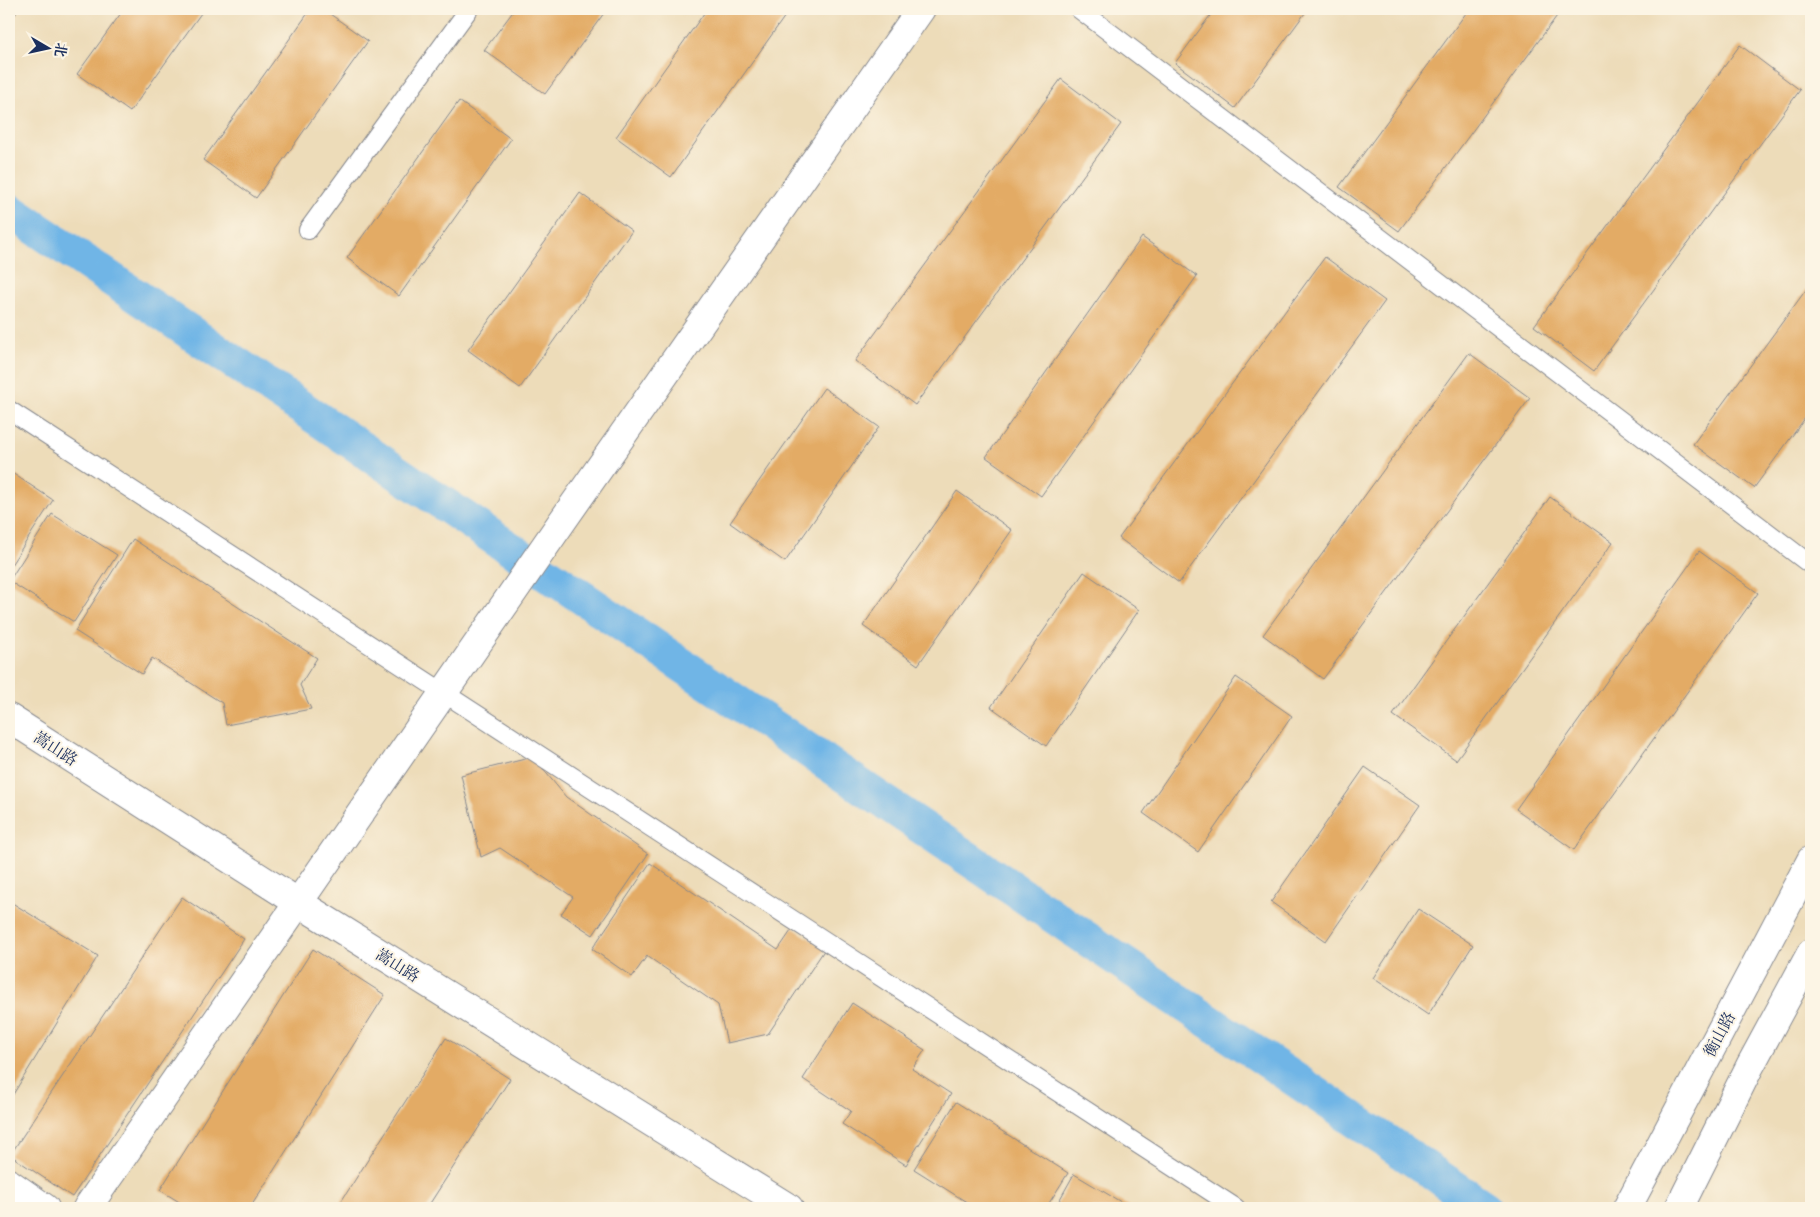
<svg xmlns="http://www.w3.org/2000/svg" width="1820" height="1217" viewBox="0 0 1820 1217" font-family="'Libre Bodoni','Noto Serif SC',serif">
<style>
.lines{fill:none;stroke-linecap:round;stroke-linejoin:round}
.canal{stroke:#6fb5e6;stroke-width:35}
.building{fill:#e3ab65}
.service-casing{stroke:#84868c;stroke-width:20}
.minor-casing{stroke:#84868c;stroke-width:30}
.tertiary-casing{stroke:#84868c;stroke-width:30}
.service{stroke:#fff;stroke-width:18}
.minor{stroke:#fff;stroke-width:28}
.tertiary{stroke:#fff;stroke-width:28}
.labels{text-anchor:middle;stroke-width:4;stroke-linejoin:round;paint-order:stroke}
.street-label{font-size:16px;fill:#1b2f5e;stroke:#fcf5e5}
</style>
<rect width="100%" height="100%" fill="#fcf5e5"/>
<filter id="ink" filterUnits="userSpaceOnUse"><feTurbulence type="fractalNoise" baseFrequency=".02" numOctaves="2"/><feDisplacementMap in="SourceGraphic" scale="10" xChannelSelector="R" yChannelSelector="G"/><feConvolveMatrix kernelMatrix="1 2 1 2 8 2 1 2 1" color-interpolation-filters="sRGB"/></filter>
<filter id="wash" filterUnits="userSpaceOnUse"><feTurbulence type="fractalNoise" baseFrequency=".0096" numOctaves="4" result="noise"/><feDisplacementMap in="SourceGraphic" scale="20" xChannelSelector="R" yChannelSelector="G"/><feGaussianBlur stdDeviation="1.12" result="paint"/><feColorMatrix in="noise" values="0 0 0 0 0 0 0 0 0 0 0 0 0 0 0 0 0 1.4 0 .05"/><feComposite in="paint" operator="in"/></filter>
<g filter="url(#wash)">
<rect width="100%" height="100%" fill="#eddcb9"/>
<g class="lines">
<path class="canal" d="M9,210L1485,1208"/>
</g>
<g id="blocks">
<path class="building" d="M9,9H19L9,23Z
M124,9H204L130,112L77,74Z
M311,9H323L368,41L256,198L203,160Z
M515,9H607L545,94L484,50Z
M707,9H790L671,177L616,137Z
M1215,9H1308L1235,108L1175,63Z
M1469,9H1562L1399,231L1339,187Z
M1740,45L1800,90L1594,371L1534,326Z
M1061,79L1121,124L915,405L855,361Z
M459,101L511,139L399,296L347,258Z
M580,193L632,231L520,388L468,350Z
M1142,237L1197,276L1041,496L986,457Z
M1325,257L1385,301L1179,583L1119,538Z
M1811,283V410L1754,488L1693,444Z
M1469,353L1530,398L1323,679L1263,635Z
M824,388L879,427L785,562L730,523Z
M9,471L53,500L9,568Z
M957,491L1012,530L918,665L863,626Z
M1550,497L1613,542L1456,760L1393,715Z
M52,514L117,555L74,622L9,581Z
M133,539L317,658L300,685L311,709L226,725L222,703L152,658L142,674L75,631Z
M1699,551L1758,593L1574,850L1516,809Z
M1084,572L1139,610L1046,746L991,707Z
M1236,677L1292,716L1198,852L1143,813Z
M533,757L566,797L648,854L593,935L561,914L573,897L500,848L481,857L461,775Z
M1365,767L1420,805L1326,941L1271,902Z
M650,863L778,950L793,928L825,949L768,1034L727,1043L718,1005L647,956L632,977L592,949Z
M182,897L244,939L72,1197L10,1155Z
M9,901L98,956L9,1101Z
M1418,909L1473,945L1428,1015L1373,978Z
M313,949L385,995L250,1208H189L160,1190Z
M852,1003L925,1050L912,1069L951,1094L906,1165L842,1124L851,1111L803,1079Z
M446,1038L510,1079L427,1208H337Z
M956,1102L1068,1173L1046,1208H976L914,1169Z
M1074,1174L1131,1208H1055Z"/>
</g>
</g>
<g filter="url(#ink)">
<use href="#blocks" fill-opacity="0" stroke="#84868c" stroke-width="1"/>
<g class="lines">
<defs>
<path id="service" d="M1079,9L1811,565
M308,230L469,9
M9,410L1236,1208"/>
<path id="minor" d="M9,1183L45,1208
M87,1208L561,523L921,9"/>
<path id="tertiary" d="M9,718L299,903L789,1208
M1627,1208L1811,860
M1679,1208L1750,1066L1811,953"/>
</defs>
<use href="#service" class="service-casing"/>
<use href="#minor" class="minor-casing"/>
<use href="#tertiary" class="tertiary-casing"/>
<use href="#service" class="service"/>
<use href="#minor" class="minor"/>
<use href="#tertiary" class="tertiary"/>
</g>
</g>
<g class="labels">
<g class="street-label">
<text transform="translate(56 748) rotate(33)" y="6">嵩山路</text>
<text transform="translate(398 965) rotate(32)" y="6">嵩山路</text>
<text transform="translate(1719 1034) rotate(-62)" y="6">衡山路</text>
</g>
</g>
<rect width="1820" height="1217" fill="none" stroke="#fcf5e5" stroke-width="30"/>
<g transform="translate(48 48) rotate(99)" stroke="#fcf5e5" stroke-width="4" paint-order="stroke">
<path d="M0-4L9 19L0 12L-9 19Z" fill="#1b2f5e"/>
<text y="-8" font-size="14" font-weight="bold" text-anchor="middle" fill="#1b2f5e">北</text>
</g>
</svg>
